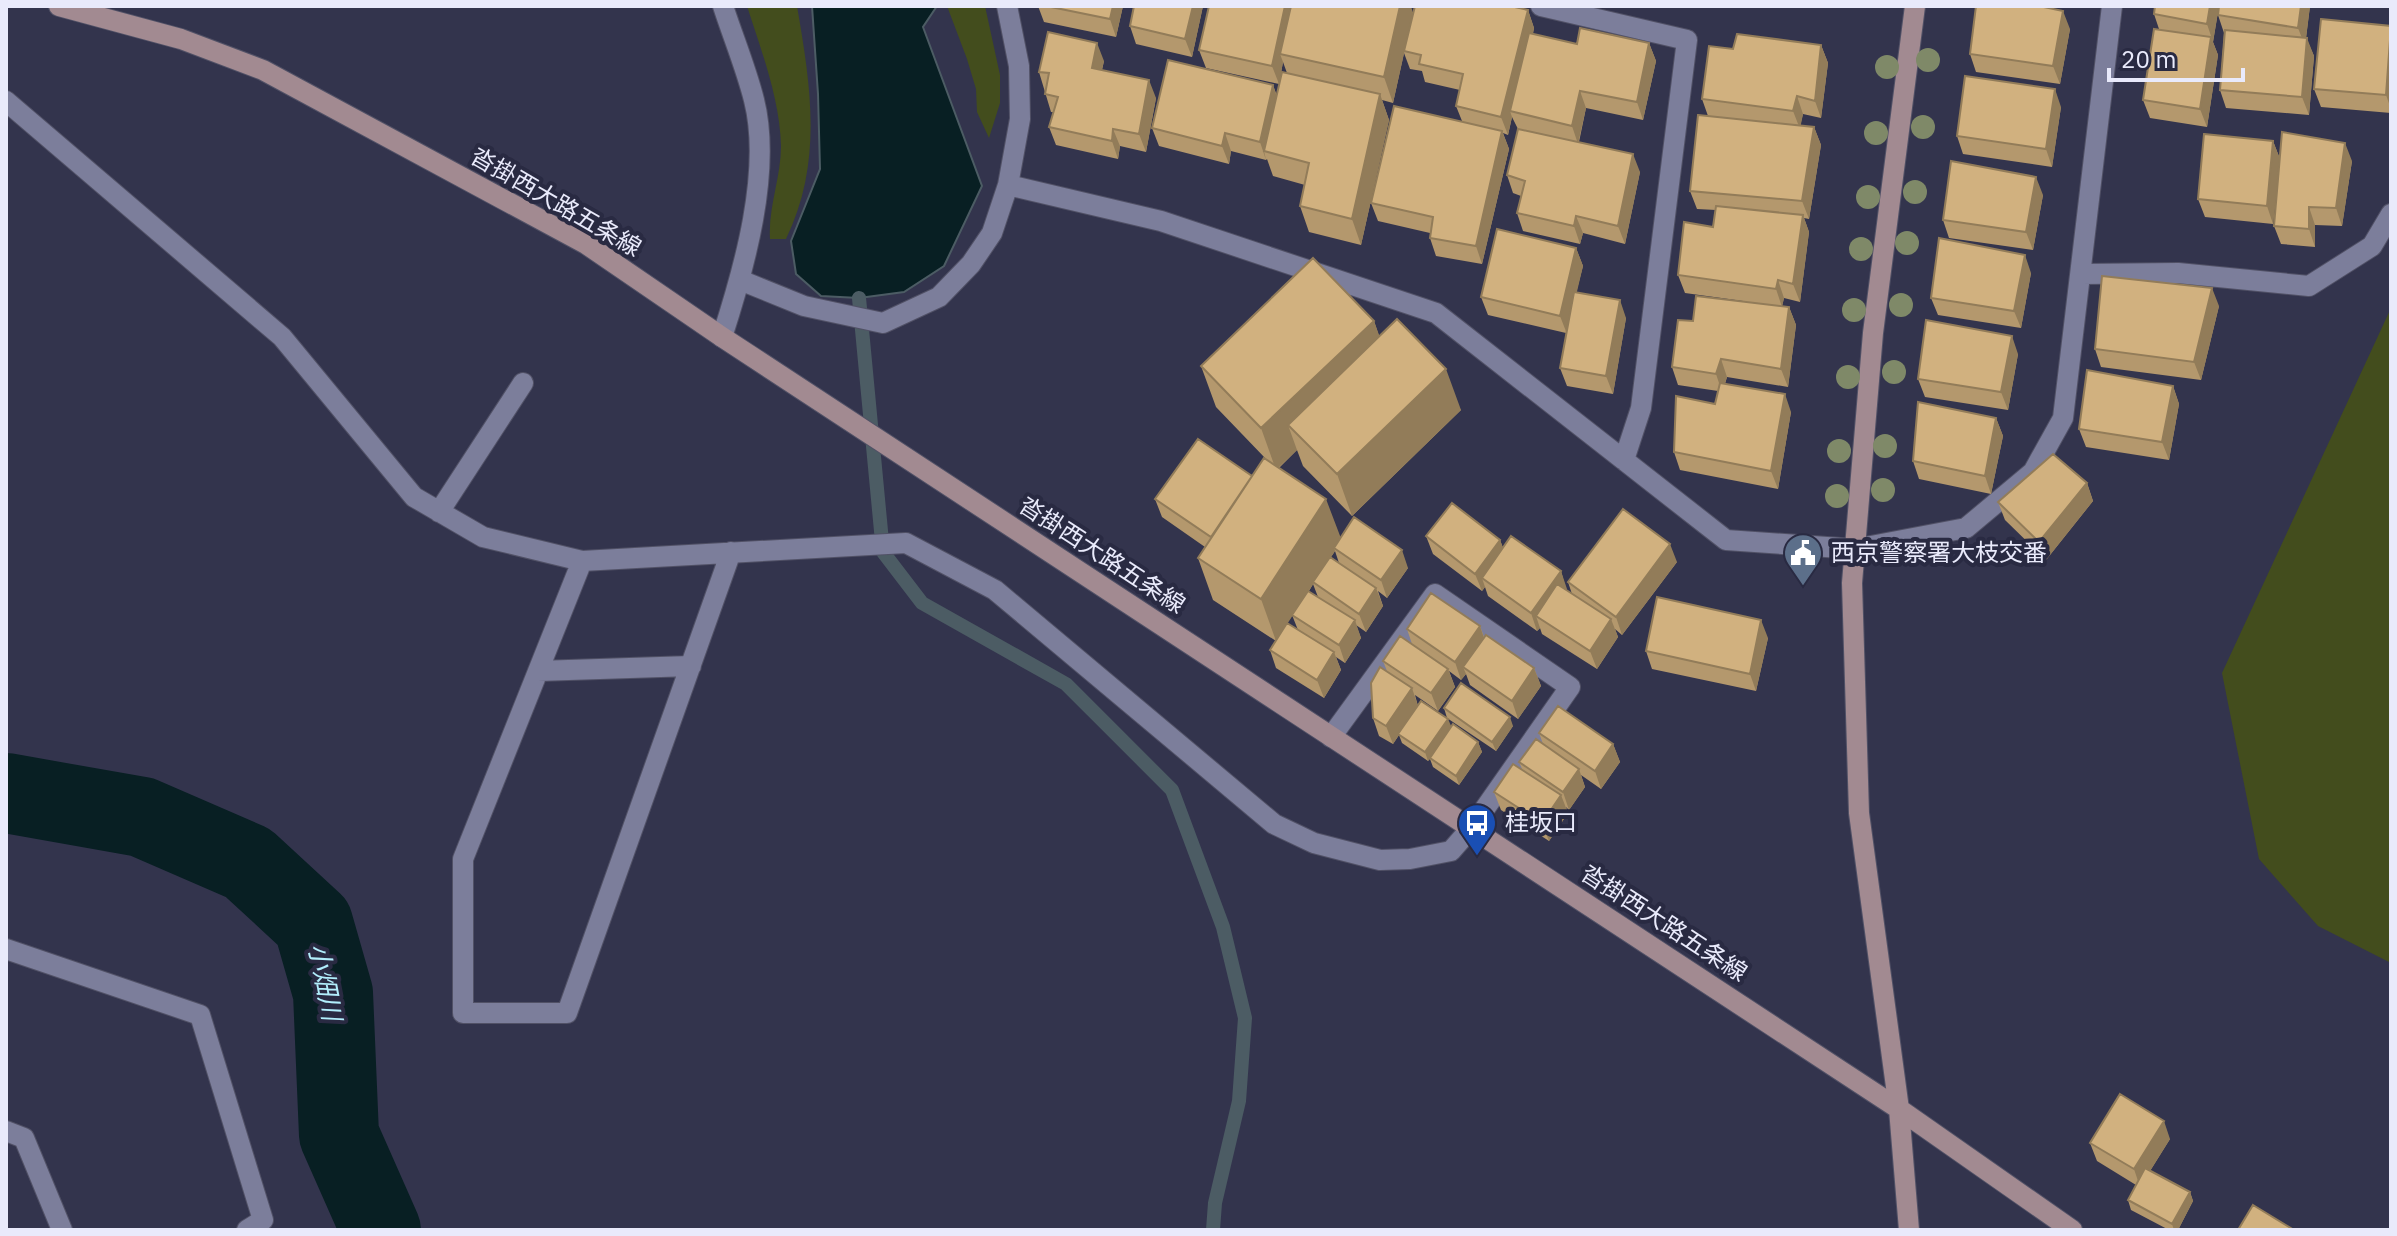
<svg xmlns="http://www.w3.org/2000/svg" width="2397" height="1236" viewBox="0 0 2397 1236" font-family="'IBM Plex Sans','Noto Sans JP',sans-serif">
<style>
.green{fill:#434d1d}
.water{fill:#081f23;stroke:#4c5c64;stroke-width:2}
.lines{fill:none;stroke-linecap:round;stroke-linejoin:round}
.stream{stroke:#4c5c64;stroke-width:14}
.river{stroke:#081f23;stroke-width:80}
.lane-casing{stroke:#515166;stroke-width:22}
.street-casing{stroke:#515166;stroke-width:22}
.secondary-casing{stroke:#515166;stroke-width:22}
.lane{stroke:#7c7e9b;stroke-width:20}
.street{stroke:#7c7e9b;stroke-width:20}
.secondary{stroke:#a28a91;stroke-width:20}
.tree{fill:#7f8968}
.wall{fill:#b4986d;fill-rule:evenodd}
.shaded-wall{fill:#927c59}
.building{fill:#d1b17f;stroke:#927c59;stroke-width:2}
.labels{text-anchor:middle;stroke-width:8;stroke-linejoin:round;paint-order:stroke}
.street-label{font-size:24px;fill:#e9eafb;stroke:#292a42}
.poi-label{font-size:24px;fill:#e9eafb;stroke:#292a42;text-anchor:start}
.water-label{font-size:26px;font-style:italic;fill:#b2eefc;stroke:#292a42}
</style>
<rect width="100%" height="100%" fill="#33344d"/>
<path class="green" d="M747,6H797C811,87 823,162 786,239H770C768,207 781,178 781,146C780,99 761,50 747,6Z
M947,6H985L1000,75V103L989,138L977,112L976,89L967,59Z
M2391,308V963L2318,926L2259,859L2222,673Z"/>
<path class="water" d="M812,6H937L923,27L982,186L944,266L904,292L859,298L821,296L796,274L791,241L820,169L818,94Z"/>
<g class="lines">
<path class="stream" d="M859,298L883,552L922,603L1066,684L1172,790L1223,927L1245,1018L1239,1101L1215,1203L1213,1230"/>
<path class="river" d="M6,793L142,817L248,863L313,923L333,993L339,1135L381,1230"/>
<defs>
<path id="lane" d="M6,101L282,337L414,497L483,537L582,561L906,543L995,590L1274,824L1314,843L1380,860L1410,859L1451,851L1472,827
M439,512L523,383
M582,561L463,859V1013H567L731,552
M538,671L691,666"/>
<path id="street" d="M1541,6L1687,40L1641,408L1624,460
M1008,185L1161,221L1436,313L1726,540L1855,549L1966,528L2033,472L2063,418L2112,6
M2082,274L2178,273L2309,286L2372,246L2391,214
M740,280L804,306L883,323L939,297L971,264L992,233L1008,185L1020,119L1019,66L1007,6
M722,337C744,269 772,171 754,100C746,68 733,37 723,6
M1331,737L1435,594L1570,687L1472,827
M6,949L200,1015L263,1220L247,1230
M6,1131L24,1138L62,1230"/>
<path id="secondary" d="M59,6L181,39L263,70L586,244L722,337L1899,1109L2072,1230
M1909,1230L1899,1109L1859,813L1852,583L1873,333L1915,6"/>
</defs>
<use href="#lane" class="lane-casing"/>
<use href="#street" class="street-casing"/>
<use href="#secondary" class="secondary-casing"/>
<use href="#lane" class="lane"/>
<use href="#street" class="street"/>
<use href="#secondary" class="secondary"/>
</g>
<g class="tree">
<circle cx="1928" cy="60" r="12"/>
<circle cx="1887" cy="67" r="12"/>
<circle cx="1923" cy="127" r="12"/>
<circle cx="1876" cy="133" r="12"/>
<circle cx="1915" cy="192" r="12"/>
<circle cx="1868" cy="197" r="12"/>
<circle cx="1907" cy="243" r="12"/>
<circle cx="1861" cy="249" r="12"/>
<circle cx="1901" cy="305" r="12"/>
<circle cx="1854" cy="310" r="12"/>
<circle cx="1894" cy="372" r="12"/>
<circle cx="1848" cy="377" r="12"/>
<circle cx="1885" cy="446" r="12"/>
<circle cx="1839" cy="451" r="12"/>
<circle cx="1883" cy="490" r="12"/>
<circle cx="1837" cy="496" r="12"/>
</g>
<path class="wall" d="M1038,6H1123L1116,37L1044,22Z
M1203,6L1192,57L1136,44L1130,26Z
M2219,6L2213,42L2218,55L2207,127L2150,118L2143,100L2159,29L2154,14Z
M2219,6H2310L2306,38L2314,56L2309,115L2226,108L2220,90L2224,33L2218,15Z
M1528,10L1534,28L1533,34L1577,44L1649,43L1656,61L1643,120L1586,108L1579,142L1640,172L1625,244L1583,233L1580,244L1523,231L1517,213L1521,196L1513,193L1507,175L1518,129L1512,117L1508,135L1503,133L1509,149L1482,264L1436,256L1430,238V233L1378,221L1371,203L1462,121L1456,106L1460,90L1425,82L1422,71L1410,69L1404,53L1393,103L1382,100L1389,120L1361,245L1309,232L1300,206L1305,185L1273,176L1267,159L1266,160L1231,151L1229,164L1159,146L1152,128L1273,85L1277,96L1287,73L1283,62L1279,84L1206,68L1199,50L1413,12Z
M2391,26V113L2321,107L2314,89Z
M2070,29L2060,84L1976,72L1970,54Z
M1821,45L1828,63L1821,118L1803,114L1800,126L1814,127L1821,145L1809,219L1804,218L1809,232L1800,302L1784,298L1782,306L1789,307L1796,325L1788,387L1727,377L1725,384L1791,412L1778,489L1680,470L1674,452L1715,404L1718,391L1678,385L1672,367L1693,321L1743,301L1685,293L1678,275L1713,227L1716,210L1697,209L1690,191L1708,116L1702,99L1733,49Z
M1104,61L1102,70L1156,98L1146,152L1120,146L1118,159L1056,145L1049,127L1054,112H1051L1039,72Z
M2061,107L2052,167L1963,154L1957,136Z
M2273,141L2280,159L2273,224L2205,217L2198,199Z
M2352,161L2342,226L2315,225V247L2281,244L2274,226Z
M2043,195L2033,250L1949,238L1943,220Z
M1576,248L1583,266L1576,293L1626,318L1613,394L1567,386L1560,368L1566,333L1488,315L1481,297Z
M2031,273L2021,328L1938,315L1931,298Z
M2219,306L2201,380L2101,367L2095,349Z
M1374,321L1379,336L1461,410L1352,516L1303,466L1297,450L1279,468L1340,538L1408,568L1387,598L1378,591L1383,606L1366,632L1356,625L1361,638L1345,663L1336,657L1341,670L1324,698L1276,668L1270,650L1276,641L1213,600L1198,558L1205,547L1162,517L1155,499L1252,476L1266,459L1216,407L1201,366ZM1335,551L1339,563L1331,557ZM1313,584L1318,597L1309,591ZM1292,615L1298,630L1287,623Z
M2018,354L2008,410L1925,397L1918,379Z
M2173,386L2179,404L2169,460L2086,447L2079,429Z
M1996,418L2003,436L1991,494L1919,479L1913,461Z
M2087,483L2093,501L2046,560L2005,520L1998,502Z
M1426,536L1500,540L1503,548L1561,571L1566,590L1572,594L1568,582L1677,562L1622,635L1615,629L1618,637L1597,669L1542,634L1540,628L1537,631L1488,596L1485,587L1482,591L1433,554Z
M1480,626L1484,637L1534,668L1541,686L1518,719L1470,685L1466,674L1461,680L1449,671L1455,687L1438,711L1415,695L1418,706L1451,727L1478,742L1482,752L1459,785L1433,767L1430,759L1428,761L1402,743L1399,735L1393,744L1379,736L1373,718L1387,671L1383,661L1412,644L1407,629Z
M1768,638L1756,691L1652,669L1646,651Z
M1444,708L1513,726L1496,751L1447,718Z
M1539,733L1613,744L1620,762L1601,789L1581,775L1585,787L1569,810L1566,807L1568,813L1549,841L1501,810L1494,792L1522,769L1519,762L1543,744Z
M2170,1139L2150,1171L2190,1192L2193,1201L2178,1230H2169L2131,1210L2128,1200L2136,1185L2097,1161L2090,1143Z"/>
<path class="shaded-wall" d="M1113,6H1123L1116,37L1110,19Z
M1193,6H1203L1192,57L1185,39Z
M1285,6H1296L1280,54L1283,62L1279,84L1272,66Z
M1400,6H1411L1413,13L1393,103L1384,77Z
M2210,6H2219L2213,42L2207,24Z
M2301,6H2310L2305,46L2298,28Z
M1528,10L1534,28L1513,112L1510,111L1512,117L1508,135L1501,117Z
M2063,11L2070,29L2060,84L2053,66Z
M2211,37L2218,55L2207,127L2200,109Z
M2391,37V109L2386,95Z
M2307,38L2314,56L2309,115L2302,97Z
M1097,43L1104,61L1098,86L1092,68Z
M1649,43L1656,61L1643,120L1637,102Z
M1821,45L1828,63L1821,118L1815,101Z
M1149,80L1156,98L1146,152L1139,134Z
M1273,85L1279,103L1264,151L1266,160L1260,142Z
M2055,89L2061,107L2052,167L2046,149Z
M1580,91L1586,108L1578,144L1572,126Z
M1380,94L1389,120L1361,245L1352,219Z
M1797,96L1803,114L1800,129L1793,111Z
M1814,127L1821,145L1809,219L1802,201Z
M1113,129L1120,146L1118,159L1112,141Z
M1502,131L1509,149L1482,264L1476,246Z
M1225,133L1231,151L1229,164L1222,146Z
M2273,141L2280,159L2273,224L2267,206Z
M2345,143L2352,161L2342,226L2336,208Z
M1633,154L1640,172L1625,244L1618,226Z
M2036,177L2043,195L2033,250L2026,232Z
M2309,207L2315,225V247L2309,229Z
M1803,215L1809,232L1800,302L1793,284Z
M1576,216L1583,233L1580,244L1574,226Z
M1576,248L1583,266L1567,334L1560,316Z
M2025,255L2031,273L2021,328L2014,311Z
M1778,280L1784,298L1782,307L1776,289Z
M2212,288L2219,306L2201,380L2194,362Z
M1620,300L1626,318L1613,394L1606,376Z
M1789,307L1796,325L1788,387L1781,369Z
M1374,321L1389,363L1288,425L1297,450L1276,470L1261,428Z
M2012,336L2018,354L2008,410L2001,392Z
M1721,359L1727,377L1722,392L1716,374Z
M1446,369L1461,410L1352,516L1337,474Z
M2173,386L2179,404L2169,460L2162,442Z
M1785,394L1791,412L1778,489L1771,471Z
M1996,418L2003,436L1991,494L1985,476Z
M2087,483L2093,501L2046,560L2039,542Z
M1326,499L1342,541L1334,548L1335,551L1276,641L1261,599Z
M1500,540L1507,558L1482,578L1485,587L1482,591L1475,574Z
M1670,544L1677,562L1622,635L1616,617Z
M1402,550L1408,568L1387,598L1381,580Z
M1561,571L1567,589L1544,622L1536,616L1540,628L1537,631L1531,613Z
M1376,588L1383,606L1366,632L1359,614Z
M1611,619L1618,637L1597,669L1590,651Z
M1355,620L1361,638L1345,663L1339,645Z
M1761,620L1768,638L1756,691L1750,674Z
M1480,626L1486,644L1463,667L1466,674L1461,680L1455,662Z
M1334,652L1341,670L1324,698L1317,680Z
M1534,668L1541,686L1518,719L1512,701Z
M1448,669L1455,687L1438,711L1431,693Z
M1412,688L1418,706L1393,744L1386,726Z
M1510,717L1513,726L1496,751L1492,742Z
M1448,719L1452,728L1428,761L1425,752Z
M1478,742L1482,752L1459,785L1456,776Z
M1613,744L1620,762L1601,789L1595,771Z
M1579,769L1585,787L1569,810L1563,792Z
M1561,795L1568,813L1549,841L1542,823Z
M2164,1121L2170,1139L2140,1187L2134,1169Z
M2190,1192L2193,1201L2178,1230H2174L2172,1224Z"/>
<path class="building" d="M1046,6H1113L1110,19Z
M1134,6H1193L1185,39L1130,26Z
M1209,6H1285L1272,66L1199,50Z
M1291,6H1400L1384,77L1280,54Z
M1415,6H1510L1528,10L1501,117L1456,106L1463,74L1419,64L1421,55L1404,51Z
M1976,6H2039L2063,11L2053,66L1970,54Z
M2155,6H2210L2207,24L2154,14Z
M2219,6H2301L2298,28L2218,15Z
M2321,19L2391,26L2386,95L2314,89Z
M1580,28L1649,43L1637,102L1580,91L1572,126L1510,111L1529,33L1577,44Z
M2154,29L2211,37L2200,109L2143,100Z
M2225,30L2307,38L2302,97L2220,90Z
M1048,32L1097,43L1092,68L1149,80L1139,134L1113,129L1112,141L1049,127L1058,97L1045,94L1049,73L1039,72Z
M1737,34L1821,45L1815,101L1797,96L1793,111L1702,99L1709,46L1733,49Z
M1168,60L1273,85L1260,142L1225,133L1222,146L1152,128Z
M1282,72L1380,94L1352,219L1300,206L1309,163L1264,151Z
M1965,76L2055,89L2046,149L1957,136Z
M1394,106L1502,131L1476,246L1430,238L1433,217L1371,203Z
M1698,115L1814,127L1802,201L1690,191Z
M1518,129L1633,154L1618,226L1576,216L1574,226L1517,213L1525,181L1507,175Z
M2282,132L2345,143L2336,208L2309,207V229L2274,226Z
M2204,134L2273,141L2267,206L2198,199Z
M1951,161L2036,177L2026,232L1943,220Z
M1716,206L1803,215L1793,284L1778,280L1776,289L1678,275L1684,222L1713,227Z
M1497,229L1576,248L1560,316L1481,297Z
M1939,238L2025,255L2014,311L1931,298Z
M1313,258L1374,321L1261,428L1201,366Z
M2102,276L2212,288L2194,362L2095,349Z
M1574,292L1620,300L1606,376L1560,368Z
M1696,296L1789,307L1781,369L1721,359L1716,374L1672,367L1678,320L1693,321Z
M1397,319L1446,369L1337,474L1288,425Z
M1926,320L2012,336L2001,392L1918,379Z
M2087,370L2173,386L2162,442L2079,429Z
M1720,383L1785,394L1771,471L1674,452L1676,396L1715,404Z
M1918,402L1996,418L1985,476L1913,461Z
M1198,439L1252,476L1211,537L1155,499Z
M2053,454L2087,483L2039,542L1998,502Z
M1264,458L1326,499L1261,599L1198,558Z
M1452,503L1500,540L1475,574L1426,536Z
M1623,509L1670,544L1616,617L1568,582Z
M1354,517L1402,550L1381,580L1334,548Z
M1511,536L1561,571L1531,613L1482,578Z
M1330,557L1376,588L1359,614L1313,582Z
M1557,584L1611,619L1590,651L1536,616Z
M1308,591L1355,620L1339,645L1292,615Z
M1431,593L1480,626L1455,662L1407,629Z
M1657,597L1761,620L1750,674L1646,651Z
M1287,623L1334,652L1317,680L1270,650Z
M1486,635L1534,668L1512,701L1463,667Z
M1400,636L1448,669L1431,693L1383,661Z
M1380,667L1412,688L1386,726L1373,718L1371,683Z
M1461,683L1510,717L1492,742L1444,708Z
M1421,701L1448,719L1425,752L1398,734Z
M1558,706L1613,744L1595,771L1539,733Z
M1453,724L1478,742L1456,776L1430,758Z
M1536,739L1579,769L1563,792L1519,762Z
M1513,764L1561,795L1542,823L1494,792Z
M2120,1094L2164,1121L2134,1169L2090,1143Z
M2145,1168L2190,1192L2172,1224L2128,1200Z
M2253,1205L2294,1230H2238Z"/>
<defs>
<symbol id="civic-pin" viewBox="-11 -11 22 30"><path d="M0 17L-7.5 6A9.5 9.5 0 1 1 7.5 6Z" fill="#5c6f8a" stroke="#292a42"/><path d="M-.6-6.5H3V-4.5H.6V-3L4-1V1h2V6H-6V1h2V-1L-.6-3ZM-1.2 2.5V6h2.4V2.5Z" fill="#fff"/></symbol>
<symbol id="bus-pin" viewBox="-11 -11 22 30"><path d="M0 17L-7.5 6A9.5 9.5 0 1 1 7.5 6Z" fill="#1a4fb4" stroke="#292a42"/><path d="M-5-6H5V4H4V6H2V4H-2V6H-4V4H-5ZM-3.5-4V0h7V-4ZM-3.5 1.2v1.5H-2V1.2ZM2 1.2v1.5H3.5V1.2Z" fill="#fff"/></symbol>
</defs>
<g fill-rule="evenodd">
<use href="#civic-pin" x="1781" y="531" width="44" height="60"/>
<use href="#bus-pin" x="1455" y="801" width="44" height="60"/>
</g>
<g class="labels">
<g class="street-label">
<text transform="translate(556 202) rotate(30)" y="8">沓掛西大路五条線</text>
<text transform="translate(1102 555) rotate(33)" y="8">沓掛西大路五条線</text>
<text transform="translate(1664 923) rotate(33)" y="8">沓掛西大路五条線</text>
</g>
<g class="poi-label">
<text x="1831" y="561">西京警察署大枝交番</text>
<text x="1505" y="831">桂坂口</text>
</g>
<g class="water-label">
<text transform="translate(325 982) rotate(79)" y="9">小畑川</text>
</g>
</g>
<rect width="2397" height="1236" fill="none" stroke="#e9eafb" stroke-width="16"/>
<path d="M2109 68v12h134v-12" fill="none" stroke="#e9eafb" stroke-width="4"/>
<text x="2121" y="68" font-size="24" fill="#e9eafb" stroke="#292a42" stroke-width="6" paint-order="stroke">20 m</text>
</svg>
